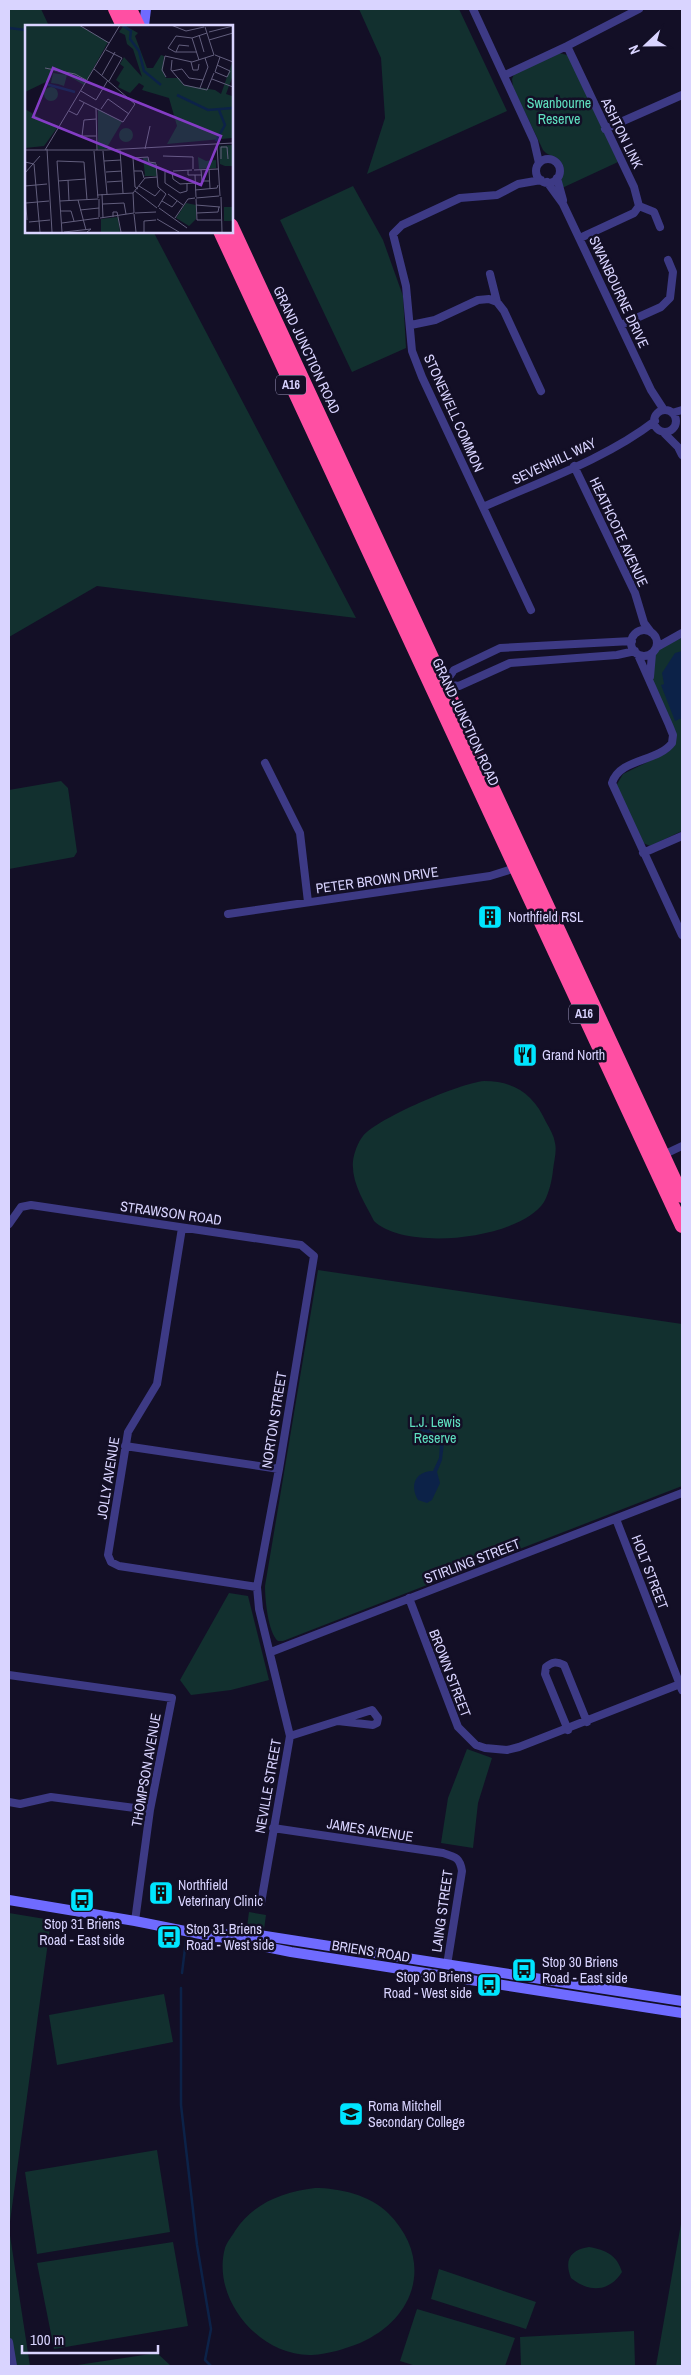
<svg xmlns="http://www.w3.org/2000/svg" width="691" height="2375" viewBox="0 0 691 2375" font-family="'Archivo Narrow',sans-serif">
<style>
.green{fill:#12302f}
.water{fill:#0c2248}
.lines{fill:none;stroke-linecap:round;stroke-linejoin:round}
.stream{stroke:#0c2248;stroke-width:2.5}
.street{stroke:#3d3a85;stroke-width:8}
.secondary{stroke:#6f6bff;stroke-width:10}
.highway{stroke:#ff4fa3;stroke-width:14}
.labels{text-anchor:middle;stroke-width:5;stroke-linejoin:round;paint-order:stroke}
.shield{fill:#130f26;stroke:#9e99be;stroke-width:1}
.shield-label{font-size:12px;font-weight:bold;fill:#d9d4ff}
.park-label{font-size:14px;fill:#5fe0c0;stroke:#130f26}
.street-label{font-size:14px;fill:#d9d4ff;stroke:#130f26}
.poi-label{font-size:14px;fill:#d9d4ff;stroke:#130f26;text-anchor:start}
.inset-river{fill:none;stroke:#0c2248;stroke-width:2.5}
.inset-road{fill:none;stroke:#625e7d;stroke-width:1}
.view{fill:#843dc5;fill-opacity:0.15;stroke:#843dc5;stroke-width:2.5}
.inset-edge{fill:none;stroke:#d9d4ff;stroke-width:2.5}
</style>
<rect width="100%" height="100%" fill="#130f26"/>
<path class="green" d="M9,9H41L49,26H26V231H153L356,618L97,586L9,637Z
M359,9H459L507,111L367,174L385,118L381,58Z
M559,53L567,55L570,59L618,162L562,188C560,179 566,167 558,159C553,155 548,156 543,150L513,87L512,79L514,74Z
M353,186L383,240L403,296L406,348L352,372L280,220Z
M682,638V831L650,846L641,842L616,786L623,774L668,752L674,746L652,684V656L663,646Z
M61,781L68,788L77,852L74,857L9,869V790Z
M484,1081C515,1081 534,1095 546,1122C550,1129 554,1136 555,1143C557,1151 554,1161 553,1170C552,1180 549,1193 544,1202C520,1239 406,1252 374,1221C365,1203 351,1183 353,1161C354,1153 358,1142 363,1136C378,1118 460,1083 484,1081Z
M318,1270L682,1324V1486L283,1641H278C268,1633 265,1599 265,1586Z
M229,1593L248,1596L269,1680L231,1690L191,1695L180,1680Z
M467,1749L492,1758L478,1803L473,1848L441,1843L448,1798Z
M249,1912L266,1915L264,1929L247,1927Z
M9,1913L51,1920L9,2229L30,2366H9Z
M164,1994L173,2042L57,2065L49,2015Z
M157,2150L170,2232L37,2254L25,2172Z
M315,2188C339,2188 370,2195 388,2213C434,2259 417,2318 360,2343C344,2349 329,2354 312,2355C260,2357 211,2299 225,2248C227,2242 232,2236 235,2231C253,2203 283,2192 315,2188Z
M682,2218V2366H656Z
M173,2242L188,2326L54,2349L37,2263Z
M589,2247C606,2250 617,2255 622,2272C609,2293 588,2292 571,2278C564,2260 570,2250 589,2247Z
M439,2269L536,2302L526,2329L431,2299Z
M417,2309L515,2338L505,2366H416L400,2361Z
M634,2331L635,2366H521L520,2337Z
M157,2353L171,2366H71Z"/>
<path class="water" d="M682,651V718L675,721L661,685L664,684L662,673L675,653Z
M423,1427L439,1435L444,1443L442,1460L437,1472L440,1483L432,1500L427,1503L418,1500C409,1485 416,1471 433,1471L439,1458L440,1444L436,1438L420,1430Z"/>
<g class="lines">
<path class="stream" d="M9,28L26,30
M182,1973L186,1940
M181,1988V2105L197,2245L211,2329L205,2360L211,2366"/>
<path class="street" d="M473,9L534,141L539,163
M567,46L634,187L639,206L634,213L580,238
M505,75L567,46L639,9
M605,129L682,95
M536 171a12 12 0 1 1 24 0a12 12 0 1 1-24 0Z
M557,178L563,200
M547,182L563,204L651,390L664,410
M639,206L654,212L660,227
M490,274L497,302
M411,325L435,320L478,300L489,299L497,302L504,311L541,391
M621,325L661,307L670,298L673,272L668,260
M654 421a11 11 0 1 1 22 0a11 11 0 1 1-22 0Z
M672,413L682,410
M663,432L678,447L682,455
M574,466L635,593L644,623L650,631
M483,507C539,482 606,459 655,421
M531,610L422,377L412,351L406,286L393,234L402,225L460,198L497,195L518,184L541,180
M631 643a13 13 0 1 1 26 0a13 13 0 1 1-26 0Z
M632,641L500,648L454,670L444,684L459,686L510,663L617,655L635,651
M657,647L682,633
M638,655L669,725L673,735L672,743C658,762 620,758 612,783L682,935
M650,677L652,654
M265,763L300,833L308,902
M643,853L682,836
M228,914L490,876L519,867
M663,1155L682,1146
M9,1224L21,1207L31,1205L301,1245L314,1256L279,1469L257,1587L259,1609L290,1736L261,1903
M182,1228L157,1384L128,1432L108,1555L111,1562L119,1566L257,1587
M125,1446L279,1469
M616,1519L682,1690
M409,1598L458,1727L476,1745L485,1748L507,1750L519,1747L680,1684
M271,1652L682,1493
M9,1675L172,1698L150,1810L135,1921
M568,1730L545,1674L546,1667C552,1662 556,1661 564,1665L587,1722
M290,1736L372,1710L378,1718L377,1723L373,1725L338,1721
M9,1802L20,1804L51,1797L150,1810
M273,1828L443,1853C456,1857 460,1858 462,1871L447,1965
M9,2342L13,2366"/>
<path class="secondary" d="M144,26L146,9
M9,1900L135,1921L291,1952L682,2013
M228,1934L259,1935L682,2001"/>
<path class="highway" d="M115,9L123,26
M130,9L138,26
M231,225L682,1196
M220,231L682,1226"/>
</g>
<defs>
<symbol id="building-square" viewBox="-11 -11 22 22"><rect x="-9" y="-9" width="18" height="18" rx="4" fill="#00e5ff" stroke="#130f26"/><path d="M-4-6H4V6H1V3H-1V6H-4ZM-2.5-4.3h1.7v1.8h-1.7ZM.8-4.3h1.7v1.8H.8ZM-2.5-1h1.7V.8h-1.7ZM.8-1h1.7V.8H.8Z" fill="#111"/></symbol>
<symbol id="restaurant-square" viewBox="-11 -11 22 22"><rect x="-9" y="-9" width="18" height="18" rx="4" fill="#00e5ff" stroke="#130f26"/><path d="M-5-6h1v4h1v-4h1v4h1v-4h1v5L-1.5 .5V6h-2V.5L-5-1ZM5-6V6H3V1.5H1.5Q1.5-4 5-6Z" fill="#111"/></symbol>
<symbol id="bus-square" viewBox="-11 -11 22 22"><rect x="-9" y="-9" width="18" height="18" rx="4" fill="#00e5ff" stroke="#130f26"/><path d="M-5-6H5V4H4V6H2V4H-2V6H-4V4H-5ZM-3.5-4V0h7V-4ZM-3.5 1.2v1.5H-2V1.2ZM2 1.2v1.5H3.5V1.2Z" fill="#111"/></symbol>
<symbol id="school-square" viewBox="-11 -11 22 22"><rect x="-9" y="-9" width="18" height="18" rx="4" fill="#00e5ff" stroke="#130f26"/><path d="M0-5L7-2L0 1L-7-2ZM-4 1L0 2.5L4 1V4Q0 6-4 4Z" fill="#111"/></symbol>
</defs>
<g fill-rule="evenodd">
<use href="#building-square" x="476" y="903" width="28" height="28"/>
<use href="#restaurant-square" x="511" y="1041" width="28" height="28"/>
<use href="#building-square" x="147" y="1879" width="28" height="28"/>
<use href="#bus-square" x="68" y="1886" width="28" height="28"/>
<use href="#bus-square" x="155" y="1923" width="28" height="28"/>
<use href="#bus-square" x="510" y="1956" width="28" height="28"/>
<use href="#bus-square" x="475" y="1971" width="28" height="28"/>
<use href="#school-square" x="337" y="2100" width="28" height="28"/>
</g>
<g class="labels">
<g class="shield">
<rect x="276" y="375.5" width="30" height="19" rx="4"/>
<rect x="569" y="1004.5" width="30" height="19" rx="4"/>
</g>
<g class="shield-label">
<text x="291" y="389">A16</text>
<text x="584" y="1018">A16</text>
</g>
<g class="park-label">
<text x="559" y="108">Swanbourne<tspan x="559" dy="16">Reserve</tspan></text>
<text x="435" y="1427">L.J. Lewis<tspan x="435" dy="16">Reserve</tspan></text>
</g>
<g class="street-label">
<text transform="translate(622 133) rotate(64)" y="5">ASHTON LINK</text>
<text transform="translate(619 292) rotate(65)" y="5">SWANBOURNE DRIVE</text>
<text transform="translate(307 350) rotate(65)" y="5">GRAND JUNCTION ROAD</text>
<text transform="translate(454 413) rotate(66)" y="5">STONEWELL COMMON</text>
<text transform="translate(554 461) rotate(-25)" y="5">SEVENHILL WAY</text>
<text transform="translate(619 532) rotate(65)" y="5">HEATHCOTE AVENUE</text>
<text transform="translate(466 722) rotate(65)" y="5">GRAND JUNCTION ROAD</text>
<text transform="translate(377 880) rotate(-8)" y="5">PETER BROWN DRIVE</text>
<text transform="translate(171 1213) rotate(8)" y="5">STRAWSON ROAD</text>
<text transform="translate(274 1420) rotate(-81)" y="5">NORTON STREET</text>
<text transform="translate(108 1478) rotate(-81)" y="5">JOLLY AVENUE</text>
<text transform="translate(472 1561) rotate(-21)" y="5">STIRLING STREET</text>
<text transform="translate(650 1572) rotate(69)" y="5">HOLT STREET</text>
<text transform="translate(450 1673) rotate(69)" y="5">BROWN STREET</text>
<text transform="translate(146 1770) rotate(-80)" y="5">THOMPSON AVENUE</text>
<text transform="translate(268 1786) rotate(-80)" y="5">NEVILLE STREET</text>
<text transform="translate(370 1830) rotate(9)" y="5">JAMES AVENUE</text>
<text transform="translate(442 1911) rotate(-82)" y="5">LAING STREET</text>
<text transform="translate(371 1951) rotate(9)" y="5">BRIENS ROAD</text>
</g>
<g class="poi-label">
<text x="508" y="922">Northfield RSL</text>
<text x="542" y="1060">Grand North</text>
<text x="178" y="1890">Northfield<tspan x="178" dy="16">Veterinary Clinic</tspan></text>
<text x="82" y="1929" text-anchor="middle">Stop 31 Briens<tspan x="82" dy="16">Road - East side</tspan></text>
<text x="186" y="1934">Stop 31 Briens<tspan x="186" dy="16">Road - West side</tspan></text>
<text x="542" y="1967">Stop 30 Briens<tspan x="542" dy="16">Road - East side</tspan></text>
<text x="472" y="1982" text-anchor="end">Stop 30 Briens<tspan x="472" dy="16">Road - West side</tspan></text>
<text x="368" y="2111">Roma Mitchell<tspan x="368" dy="16">Secondary College</tspan></text>
</g>
</g>
<g transform="translate(25 25)">
<rect width="208" height="208" fill="#130f26"/>
<path d="M0,0H54L83,17L59,60L42,50L39,61L33,59L34,55L33,59L26,58L28,48L42,50L28,46L25,55L0,67ZM99,0L113,8L110,11L122,43H128L136,30L139,31L138,46L141,53H154L159,60L190,65L196,69L207,38V53L201,69L207,71V113L142,119L152,101L144,73L117,65L119,61L114,58L105,68L93,62L95,58L91,55L99,42L95,39L99,32L117,52L108,24L102,19L100,10L94,7ZM19 69a7 7 0 1 1 14 0a7 7 0 1 1-14 0ZM0,84L32,103L19,121L0,123ZM73,84L97,97L81,124H73ZM94 110a7 7 0 1 1 14 0a7 7 0 1 1-14 0ZM207,120V141H200L195,139L194,121ZM122,132L124,137L131,138L132,151H118L120,150L118,133ZM173,132L181,136L191,135V143L174,144ZM207,171V196H199V182H207ZM161,178L171,180V194L164,201L151,193ZM93,192L95,207H76V194Z" fill="#12302f"/>
<path class="inset-river" d="M97,0L106,6L105,14L114,26L119,46L136,60M21,59L50,67M152,70L183,85L208,83M191,116L200,100L194,85"/>
<path class="inset-road" d="M54,0L84,18M146,0L161,6L179,2M180,2L189,30M184,7L208,1M174,10L179,27M167,13L174,35M184,15L208,8M81,25L97,33L84,56M151,27L154,20L164,21M172,27H150L143,23L151,11L167,13L182,8M190,30L208,37M147,35L146,45L159,60L182,65L189,48M166,37L168,45H173L174,39M20,43L50,49L61,55M147,46L157,44L164,53L178,55M190,47L202,52L205,46L192,40M190,47L195,32M77,50L90,27M141,52L137,45L140,31L167,37L189,30M187,54L208,62M175,63L183,42L180,33M56,66L71,75L83,55M54,75L98,97L110,79L69,44M71,83L72,125M76,84L83,74L104,89M44,86L52,90L59,78M54,111H71M57,111L59,95L71,94M192,120L195,171M22,124L27,207M120,124L125,101M0,125H81L208,118M20,125L95,0M95,125L98,168M69,126L73,173M78,126L82,169M138,131L168,132V144M196,134V122H202L203,134M79,136L96,135M0,137L9,139L15,207M131,139L133,162L141,169M184,144L185,164M163,145V150H176M169,145L193,144M176,145L177,156H185M109,146H117L119,153M148,146L167,145M81,147L97,146M140,147V158L155,168L162,166V158M147,147L148,154L155,159L170,158M0,148L15,131M170,150L171,172M43,155L44,176M33,156L61,154M82,157L97,156M0,161L22,159M114,161L130,171L136,164M113,164L110,162L108,133L123,132L124,137L131,138M170,165L192,163L193,160M110,166L132,183M0,169L2,195M77,169L78,193M143,169L158,180M72,170L108,168M196,172L197,207M171,173L194,171M74,174V192M171,174L172,195H196M53,175L61,205M35,176L73,174M137,176L147,182L152,176M1,178L24,176M78,179L99,178L101,189M171,180L195,182M133,182L141,169M134,183L162,203M55,185L74,183M36,186H46L49,196M109,188L108,168L120,153L132,152M110,188L131,187M172,188L193,187L194,182M109,189L111,207M88,192V187H92L96,207M75,193L109,188M150,193L163,174L170,173M132,194L154,207M4,197L25,195M37,198L74,193M37,207L32,136L59,137L62,175M39,207L66,204L62,207M119,207V196L131,195"/>
<path class="view" d="M28,43L196,111L176,160L8,92Z"/>
<rect width="208" height="208" class="inset-edge"/>
</g>
<rect width="691" height="2375" fill="none" stroke="#d9d4ff" stroke-width="20"/>
<g transform="translate(646 45) rotate(248)" stroke="#130f26" stroke-width="4" paint-order="stroke">
<path d="M0-4L9 19L0 12L-9 19Z" fill="#d9d4ff"/>
<text y="-8" font-size="14" font-weight="bold" text-anchor="middle" fill="#d9d4ff">N</text>
</g>
<path d="M22 2345v8h136v-8" fill="none" stroke="#d9d4ff" stroke-width="2.5"/>
<text x="30" y="2345" font-size="15" fill="#d9d4ff" stroke="#130f26" stroke-width="4" paint-order="stroke">100 m</text>
</svg>
